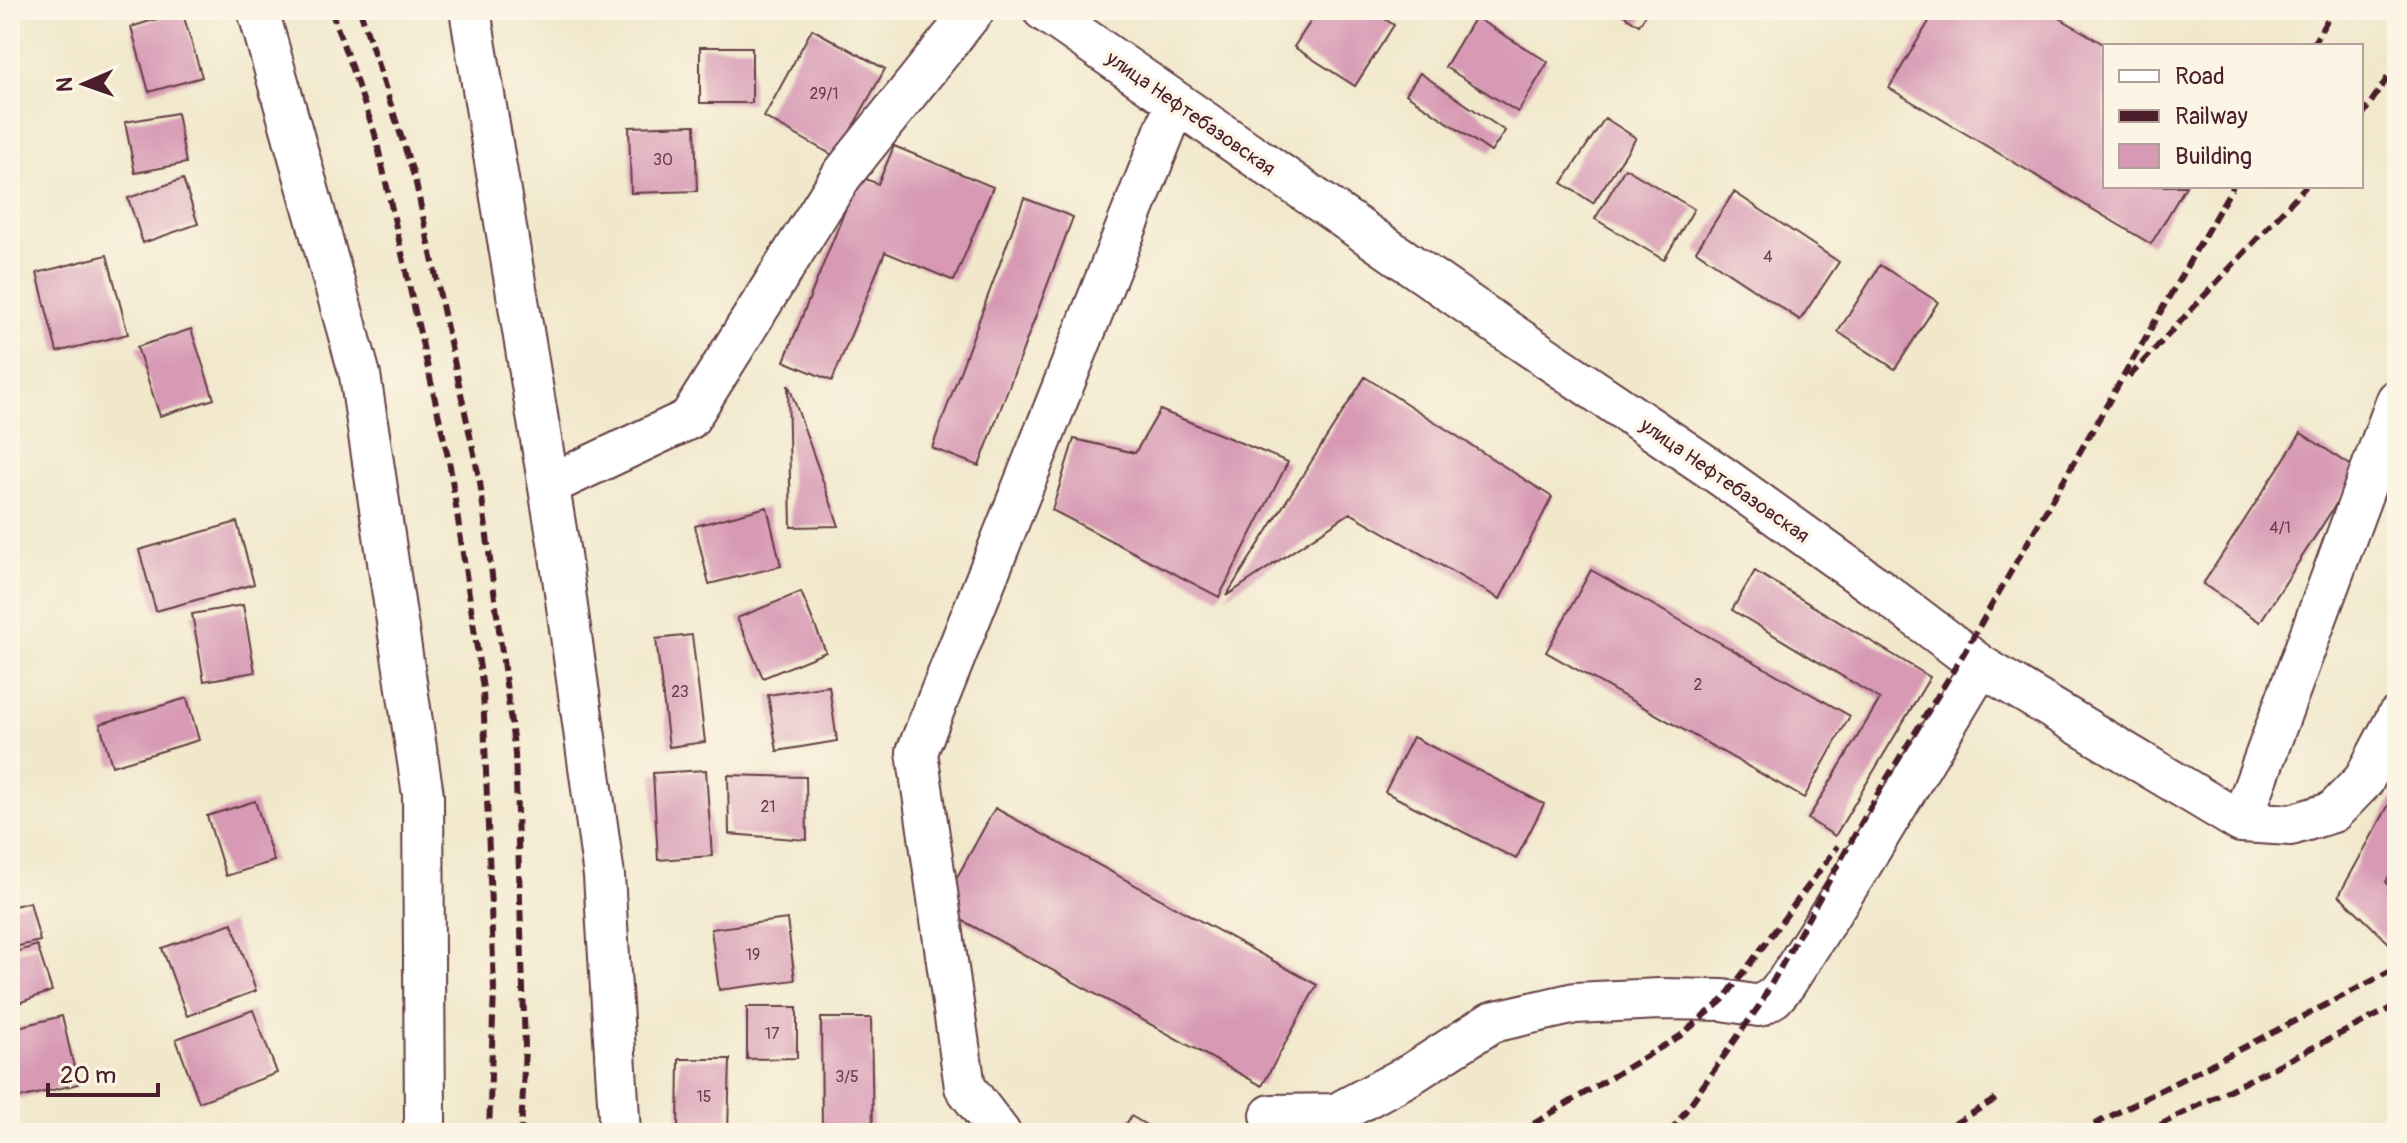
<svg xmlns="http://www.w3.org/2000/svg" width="2407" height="1143" viewBox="0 0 2407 1143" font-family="Pangolin,sans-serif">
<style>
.building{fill:#d799b4}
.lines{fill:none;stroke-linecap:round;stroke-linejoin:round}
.minor-casing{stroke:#633d43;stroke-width:44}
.minor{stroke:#fff;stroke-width:40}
.rail{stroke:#4a1f2b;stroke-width:6;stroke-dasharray:12 6;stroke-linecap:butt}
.labels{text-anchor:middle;stroke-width:7;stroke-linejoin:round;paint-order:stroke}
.number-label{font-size:16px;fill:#6d3e4d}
.street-label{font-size:20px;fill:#4a1f2b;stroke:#fcf5e5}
</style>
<rect width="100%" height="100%" fill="#fcf5e5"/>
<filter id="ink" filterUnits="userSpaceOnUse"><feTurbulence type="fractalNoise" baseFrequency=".0125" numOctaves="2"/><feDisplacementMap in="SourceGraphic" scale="16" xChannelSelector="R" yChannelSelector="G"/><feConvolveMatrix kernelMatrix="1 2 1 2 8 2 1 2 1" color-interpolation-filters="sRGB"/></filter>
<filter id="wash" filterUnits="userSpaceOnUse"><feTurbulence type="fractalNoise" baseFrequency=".006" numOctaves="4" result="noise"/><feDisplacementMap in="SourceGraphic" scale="32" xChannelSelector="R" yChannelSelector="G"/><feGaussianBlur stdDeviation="1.8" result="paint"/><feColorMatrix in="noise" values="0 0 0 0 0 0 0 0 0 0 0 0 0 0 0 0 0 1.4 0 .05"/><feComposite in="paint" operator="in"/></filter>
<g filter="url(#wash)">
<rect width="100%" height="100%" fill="#f1e8cc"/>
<g id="blocks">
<path class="building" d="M1318,10H1371L1394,25L1355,86L1294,47Z
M1616,10H1649L1639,25Z
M1936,10H2046L2105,45V186H2186L2151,244L1889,88Z
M182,11L202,77L149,92L131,27Z
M1475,17L1548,62L1518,112L1445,67Z
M812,29L885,69L836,157L764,117Z
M700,47H752V103H700Z
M1420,73L1505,131L1491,152L1406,94Z
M177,113L186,163L135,173L125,122Z
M1605,118L1636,138L1593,203L1562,183Z
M695,125L697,191L631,193L629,127Z
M894,146L993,187L954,281L885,252L832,381L784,361L859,176L878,184Z
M1625,168L1694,209L1664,260L1595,219Z
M183,179L198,224L143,243L128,198Z
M1734,192L1839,262L1800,320L1696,251Z
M1024,198L1073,217L979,466L932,448Z
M107,255L128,334L57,352L37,273Z
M1880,265L1938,302L1895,369L1838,332Z
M191,329L214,399L160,416L137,347Z
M1365,377L1552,497L1500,599L1350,513L1226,596Z
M788,386H789L839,526L791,527Z
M1160,410L1288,462L1219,597L1052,510L1074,439L1135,453Z
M2301,433L2358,470L2260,622L2203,584Z
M767,507L781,566L709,584L695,526Z
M237,522L254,584L156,611L139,550Z
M1591,570L1850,716L1804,798L1546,652Z
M1755,571L1930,677L1835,836L1808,819L1880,699L1732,610Z
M801,592L826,652L763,678L737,618Z
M243,605L255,672L204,681L192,614Z
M692,635L705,742L669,747L656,639Z
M829,686L837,741L777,751L768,695Z
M187,698L199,740L112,766L100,724Z
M1413,737L1544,804L1516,859L1385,792Z
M706,770L712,856L658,860L653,773Z
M728,775L806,777L807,840L729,834Z
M2397,790V862L2386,882L2397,895V951L2339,895Z
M255,801L274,861L226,876L207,816Z
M995,808L1317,985L1262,1086L940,908Z
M30,902L40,941L10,948V907Z
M787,919L795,980L719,990L711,929Z
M232,923L256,991L187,1016L162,948Z
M37,945L52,991L10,1006V954Z
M747,1007H797V1058L747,1059Z
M253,1010L277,1073L199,1102L176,1039Z
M62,1016L78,1084L11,1100L10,1029Z
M821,1018H871L873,1133H822Z
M679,1059H730L728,1132H678Z
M1131,1116L1160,1133H1121Z"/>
</g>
</g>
<g filter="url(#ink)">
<use href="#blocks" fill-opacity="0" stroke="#633d43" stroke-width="2"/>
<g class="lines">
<defs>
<path id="minor" d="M258,10L360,375L423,795L425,1121L422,1133
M470,10L559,548L604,876L620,1133
M1043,10L1507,331L1720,475L1882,591L1981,666L2241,822L2291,825L2333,812L2364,780L2397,717
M549,485L689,419L842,175L974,10
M2241,822L2397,400
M1271,1115L1336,1114L1411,1074L1492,1022L1575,1003L1660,999L1723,1000L1759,1006L1774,997L1786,983L1863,862L1981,666
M1000,1133L965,1087L917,752L1176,103"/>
</defs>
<use href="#minor" class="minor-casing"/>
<use href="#minor" class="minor"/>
<path class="rail" d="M331,10L375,134L450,466L483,689L494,989L489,1133
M360,10L415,179L480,482L515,754L525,1047L521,1133
M2312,46L2333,10
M2361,117L2397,64
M2129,377L2306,186
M1518,1133L1680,1036L1723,1000L1838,846
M1670,1133L1759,1006L1881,788L1964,653L2233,186
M1939,1133L1996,1099
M2078,1133L2397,968
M2144,1133L2397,1005"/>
</g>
</g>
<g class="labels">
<g class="number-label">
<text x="824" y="99">29/1</text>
<text x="663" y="165">30</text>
<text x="1768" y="262">4</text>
<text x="2280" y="533">4/1</text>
<text x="1698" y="690">2</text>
<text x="680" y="697">23</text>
<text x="768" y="812">21</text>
<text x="753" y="960">19</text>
<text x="772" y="1039">17</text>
<text x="847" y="1082">3/5</text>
<text x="704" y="1102">15</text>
</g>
<g class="street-label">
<text transform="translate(1191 113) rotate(35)" y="7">улица Нефтебазовская</text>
<text transform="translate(1725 480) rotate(35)" y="7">улица Нефтебазовская</text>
</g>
</g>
<rect width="2407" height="1143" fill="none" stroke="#fcf5e5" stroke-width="40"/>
<rect x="2103" y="44" width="260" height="144" fill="#fcf5e5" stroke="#b59f9b" stroke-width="2"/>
<rect x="2119" y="70" width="40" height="12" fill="#ffffff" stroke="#b59f9b" stroke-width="2"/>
<text x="2175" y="84" font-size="24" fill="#4a1f2b">Road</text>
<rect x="2119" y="110" width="40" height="12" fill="#4a1f2b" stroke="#b59f9b" stroke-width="2"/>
<text x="2175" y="124" font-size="24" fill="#4a1f2b">Railway</text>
<rect x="2119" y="144" width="40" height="24" fill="#d799b4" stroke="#b59f9b" stroke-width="2"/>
<text x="2175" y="164" font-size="24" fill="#4a1f2b">Building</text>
<g transform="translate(84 84) rotate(268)" stroke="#fcf5e5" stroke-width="6" paint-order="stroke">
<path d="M0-6L14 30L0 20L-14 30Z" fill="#4a1f2b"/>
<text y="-12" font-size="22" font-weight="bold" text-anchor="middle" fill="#4a1f2b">N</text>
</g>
<path d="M48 1083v12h110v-12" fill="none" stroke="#4a1f2b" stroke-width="4"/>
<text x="60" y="1083" font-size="24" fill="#4a1f2b" stroke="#fcf5e5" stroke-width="6" paint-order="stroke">20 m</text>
</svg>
